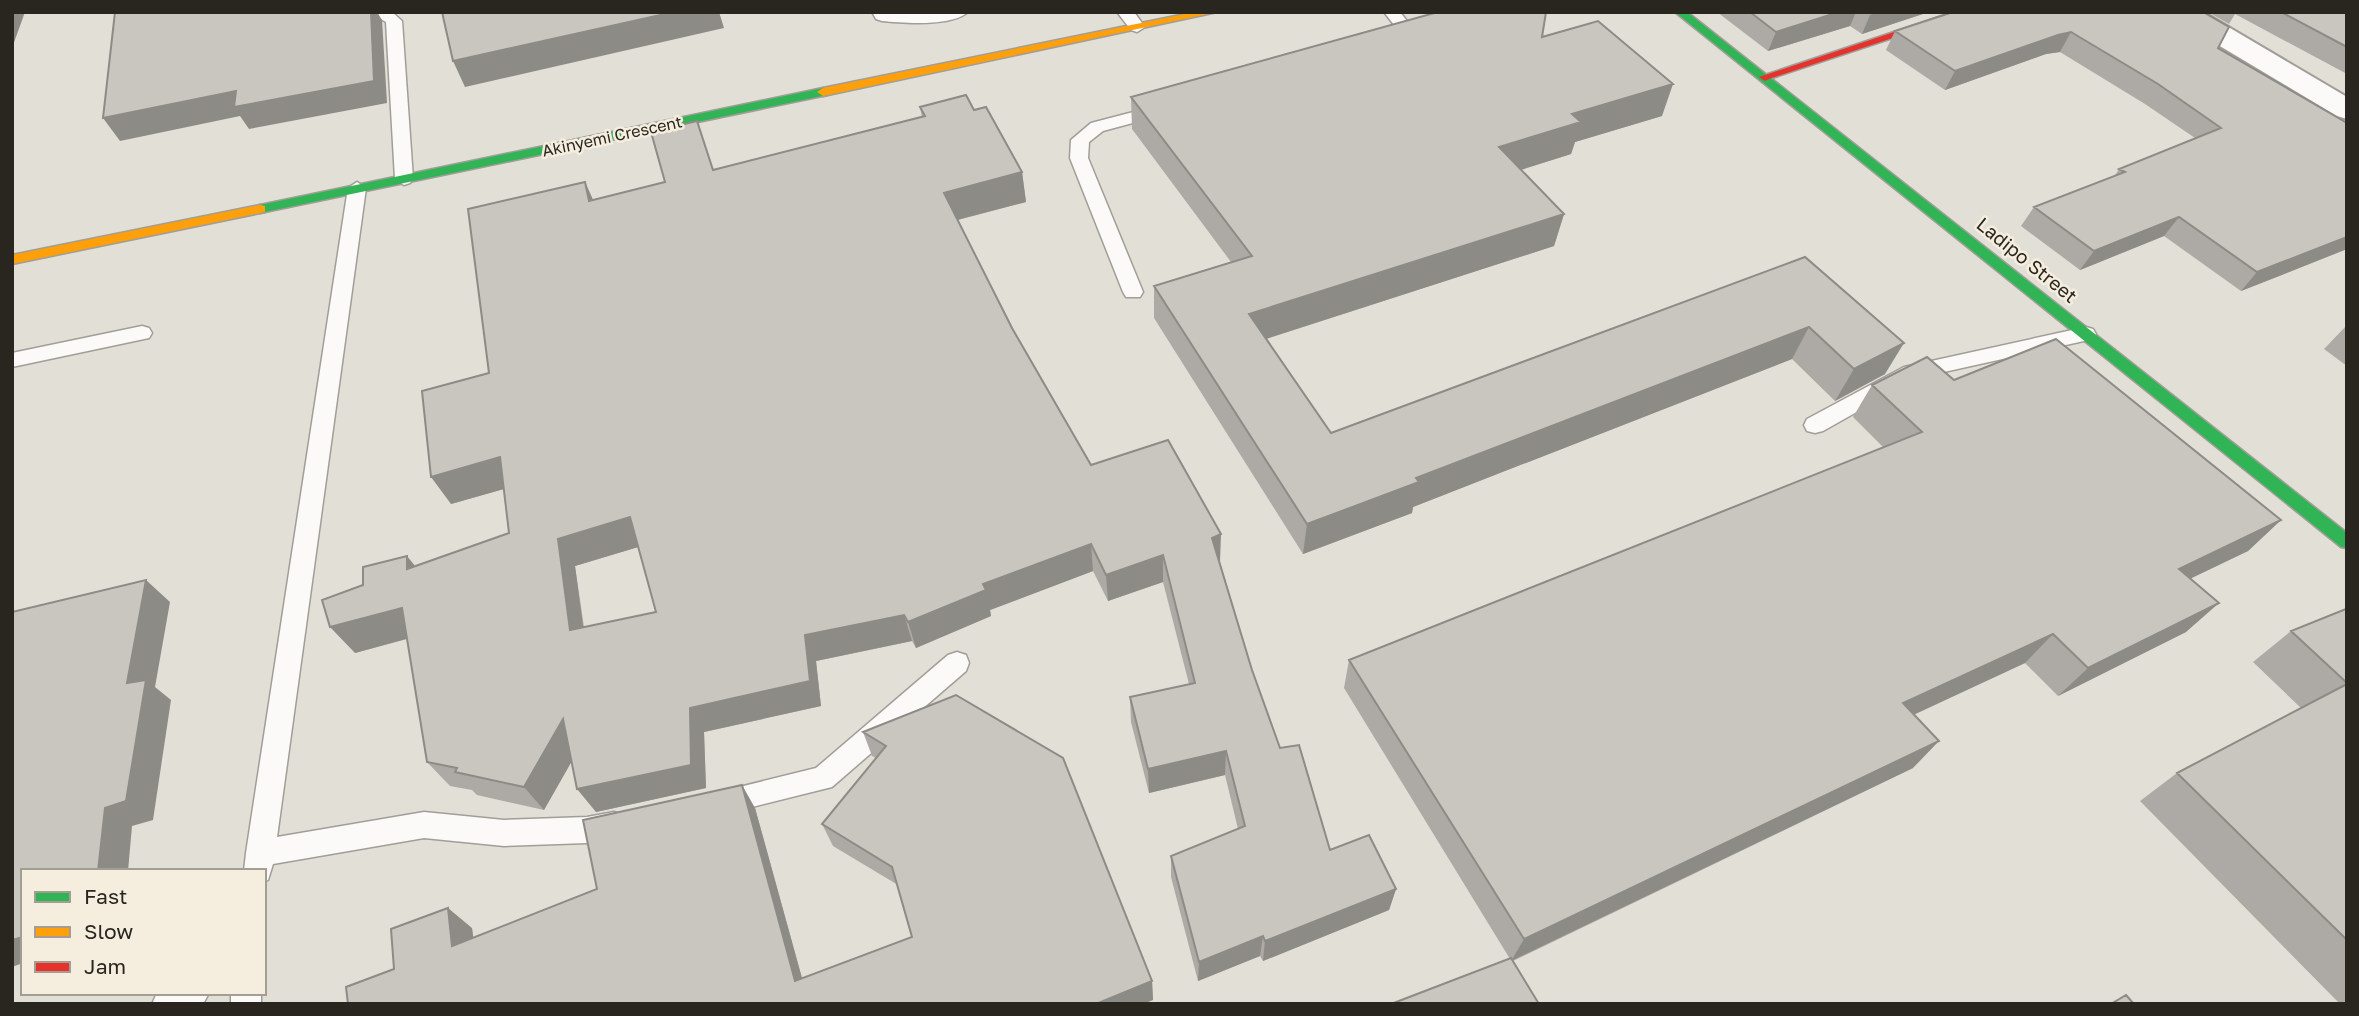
<svg xmlns="http://www.w3.org/2000/svg" width="2359" height="1016" viewBox="0 0 2359 1016" font-family="'Golos Text',sans-serif">
<style>
.lines{fill:none;stroke-linecap:round;stroke-linejoin:round}
.lane-casing{stroke:#a19e98;stroke-width:3}
.street-casing{stroke:#a19e98;stroke-width:4}
.fast-casing{stroke:#a19e98;stroke-width:3}
.slow-casing{stroke:#a19e98;stroke-width:3}
.jam-casing{stroke:#a19e98;stroke-width:3}
.lane{fill:#fbfaf9;fill-rule:evenodd}
.street{fill:#fbfaf9;fill-rule:evenodd}
.fast{fill:#30b455;fill-rule:evenodd}
.slow{fill:#ff9f0a;fill-rule:evenodd}
.jam{fill:#e5322d;fill-rule:evenodd}
.wall{fill:#adaaa5;fill-rule:evenodd}
.shaded-wall{fill:#8d8b86}
.building{fill:#c9c6c0;stroke:#8d8b86;stroke-width:2;fill-rule:evenodd}
.labels{text-anchor:middle;stroke-width:5;stroke-linejoin:round;paint-order:stroke}
.far-street-label{font-size:16px;fill:#292620;stroke:#f5eedf}
.street-label{font-size:19px;fill:#292620;stroke:#f5eedf}
</style>
<rect width="100%" height="100%" fill="#e2dfd7"/>
<g class="lines">
<defs>
<path id="lane" d="M349,12H392L402,21L413,179L410,183L404,185L395,179L386,22L379,18L343,20L341,17Z
M872,12H968C951,27 904,23 882,21L876,19Z
M1117,12H1134L1145,27L1137,32L1131,30Z
M1384,12H1400L1417,34C1411,44 1406,51 1393,47L1391,44L1401,34Z
M1160,105L1169,110L1166,114L1103,131L1089,142L1088,158L1143,292L1140,297H1126L1123,292L1070,158L1071,140L1091,123Z
M357,182L366,188L277,837L424,812L504,820L587,817L614,812L624,816L628,825L624,834L587,843L504,846L424,838L273,864L268,880L264,882V871H244L246,853L348,188Z
M142,326L149,328L152,333L149,338L12,367V353Z
M2086,327L2093,329L2096,334L2093,339L1917,378L1823,431L1815,433L1807,431L1804,425L1807,419L1904,367Z
M957,652L966,655L969,663L966,671L832,787L720,815L711,812L707,803L711,794L816,768L948,655Z
M157,993H209L203,1004H152Z
M231,993H261V1004H231Z"/>
<path id="street" d="M2170,12H2203L2347,97V119L2337,116L2173,18Z"/>
<path id="fast" d="M1675,12H1687L2347,533V548L2341,547Z
M823,88L827,89V95L260,213L254,209L260,205Z"/>
<path id="slow" d="M1195,12H1217L823,96L817,92L823,88Z
M260,205L265,206V212L12,264V255Z"/>
<path id="jam" d="M1954,12H1971L1769,79L1765,81L1759,77Z"/>
</defs>
<use href="#lane" class="lane-casing"/>
<use href="#street" class="street-casing"/>
<use href="#fast" class="fast-casing"/>
<use href="#slow" class="slow-casing"/>
<use href="#jam" class="jam-casing"/>
<use href="#lane" class="lane"/>
<use href="#street" class="street"/>
<use href="#fast" class="fast"/>
<use href="#slow" class="slow"/>
<use href="#jam" class="jam"/>
</g>
<path class="wall" d="M1717,12H1929L1862,34L1850,26L1768,51Z
M1953,12L2218,48L2347,123V249L2241,291L2164,236L2080,270L2021,226L2034,207L2114,177L2119,169L2195,138L2145,104L2060,52L2046,54L1945,90L1886,50L1895,31Z
M2208,12H2347V74L2235,14L2229,24Z
M1542,37L1662,116L1575,142L1571,154L1521,170L1564,214L1554,246L1266,339L1331,433L1805,257L1885,374L1835,401L1792,359L1413,507L1412,513L1303,554L1154,318V286L1231,262L1132,129L1131,97Z
M920,107L974,110L1022,172L1026,202L958,220L1012,328L1091,465L1220,562L1252,670L1280,748L1330,850L1396,889L1389,910L1263,961L1260,956L1198,981L1171,877V856L1238,829L1225,775L1149,793L1131,722L1130,697L1189,684L1163,582L1108,601L1093,571L990,610L991,616L916,648L912,641L816,661L821,706L704,732L706,788L596,812L572,761L544,810L477,795L472,790L450,786L427,762L407,639L355,653L415,566L509,533L504,489L451,504L489,373L585,182L593,200L922,117ZM638,547L656,612L584,627L575,566Z
M2347,325V366L2324,349Z
M1954,380L2281,520L2248,551L2191,578L2186,632L2058,696L2025,663L1914,714L1913,768L1513,961L1510,959L1344,688L1349,660L1883,447L1853,417L1872,385Z
M2347,610V1004H2340L2140,801L2177,773L2301,708L2253,662L2291,631Z
M956,695L1152,981L1153,1000L394,969L472,928L473,938L597,889L755,808L802,978L912,937L898,885L833,846L822,824L876,758L872,756L863,732Z"/>
<path class="shaded-wall" d="M12,12H25L12,48Z
M371,12H377L382,20L387,103L249,129L240,116L120,141L103,118Z
M674,12H719L724,28L465,87L453,61Z
M1839,12H1856L1850,26L1768,51L1776,32Z
M1878,12H1929L1862,34L1870,15Z
M2071,32L2060,52L2046,54L1945,90L1955,71L2058,35Z
M1673,84L1662,116L1575,142L1571,154L1492,179L1499,147L1572,114Z
M1022,172L1026,202L949,222L944,193Z
M585,182L598,211L589,201Z
M1564,214L1554,246L1247,345L1249,314Z
M2179,217L2164,236L2080,270L2094,251Z
M2347,237V249L2241,291L2257,272Z
M1809,327L1792,359L1413,507L1412,513L1303,554L1307,524L1416,478Z
M1904,343L1885,374L1835,401L1854,369Z
M500,457L518,485L451,504L431,477Z
M630,517L645,545L575,566L587,655L570,630L558,539Z
M2281,520L2248,551L2148,599L2179,569Z
M1221,534L1220,562L1211,565L1212,538Z
M1091,544L1093,571L990,610L991,616L916,648L908,622L983,584Z
M1163,555V582L1108,601L1106,575Z
M407,556L428,582L407,569Z
M146,580L170,602L155,687L171,700L153,820L132,826L128,871H98L105,808Z
M2219,603L2186,632L2058,696L2088,668Z
M402,608L424,634L355,653L330,627Z
M904,615L912,641L816,661L821,706L704,732L706,788L596,812L577,789L690,708L805,635Z
M2053,634L2025,663L1879,731L1903,703Z
M563,719L582,743L544,810L524,787Z
M1939,741L1913,768L1511,961L1524,939Z
M1226,751L1225,775L1149,793L1148,769Z
M742,785L755,808L808,1000L795,981Z
M1396,889L1389,910L1263,961L1265,941Z
M448,908L472,928L477,965L452,946Z
M1263,936L1260,956L1198,981L1199,962Z
M23,937V963L12,967V940Z
M1152,981L1153,1000L1143,1004H1096Z"/>
<path class="building" d="M115,12H261L263,13L272,12H371L374,81L234,107L236,91L103,118Z
M442,12H674L453,61Z
M1438,12H1546L1542,37L1598,21L1673,84L1572,114L1581,122L1499,147L1564,214L1249,314L1331,433L1805,257L1904,343L1854,369L1809,327L1416,478L1419,482L1307,524L1154,286L1252,256L1131,97Z
M1750,12H1839L1776,32Z
M1953,12H2203L2229,27L2218,48L2347,123V237L2257,272L2179,217L2094,251L2034,207L2125,172L2119,169L2221,128L2158,84L2071,32L2058,35L1955,71L1895,31Z
M2281,12H2347V47Z
M966,95L974,110L986,107L1022,172L944,193L1012,328L1091,465L1168,440L1221,534L1212,538L1252,670L1280,748L1299,745L1330,850L1369,835L1396,889L1265,941L1263,936L1199,962L1171,856L1245,826L1226,751L1148,769L1130,697L1195,683L1163,555L1106,575L1091,544L983,584L986,590L908,622L904,615L805,635L810,681L690,708L691,765L577,789L563,719L524,787L455,772L457,768L427,762L402,608L330,627L322,600L363,585V567L407,556V569L509,533L500,457L431,477L422,391L489,373L468,209L585,182L589,201L665,182L651,132L697,121L713,170L925,116L920,107ZM630,517L656,612L570,630L558,539Z
M2056,339L2281,520L2179,569L2219,603L2088,668L2053,634L1903,703L1939,741L1524,939L1349,660L1922,432L1872,385L1927,357L1954,380Z
M146,580L127,683L146,680L126,801L105,808L98,871H23V937L12,940V612Z
M2346,609L2347,610V683L2291,631Z
M2347,684V940L2177,773Z
M956,695L1063,758L1152,981L1096,1004H348L346,987L394,969L391,929L448,908L452,946L597,889L583,820L742,785L795,981L912,937L892,867L822,824L886,746L863,732Z
M1511,958L1539,1004H1391Z
M2126,995L2134,1004H2111Z"/>
<g class="labels">
<g class="far-street-label">
<text transform="translate(612 136) rotate(-12)" y="6">Akinyemi Crescent</text>
</g>
<g class="street-label">
<text transform="translate(2027 260) rotate(39)" y="7">Ladipo Street</text>
</g>
</g>
<rect width="2359" height="1016" fill="none" stroke="#292620" stroke-width="28"/>
<rect x="21" y="869" width="245" height="126" fill="#f5eedf" stroke="#a39e93" stroke-width="2"/>
<rect x="35" y="892" width="35" height="10" fill="#30b455" stroke="#a39e93" stroke-width="2"/>
<text x="84" y="904" font-size="21" fill="#292620">Fast</text>
<rect x="35" y="927" width="35" height="10" fill="#ff9f0a" stroke="#a39e93" stroke-width="2"/>
<text x="84" y="939" font-size="21" fill="#292620">Slow</text>
<rect x="35" y="962" width="35" height="10" fill="#e5322d" stroke="#a39e93" stroke-width="2"/>
<text x="84" y="974" font-size="21" fill="#292620">Jam</text>
</svg>
